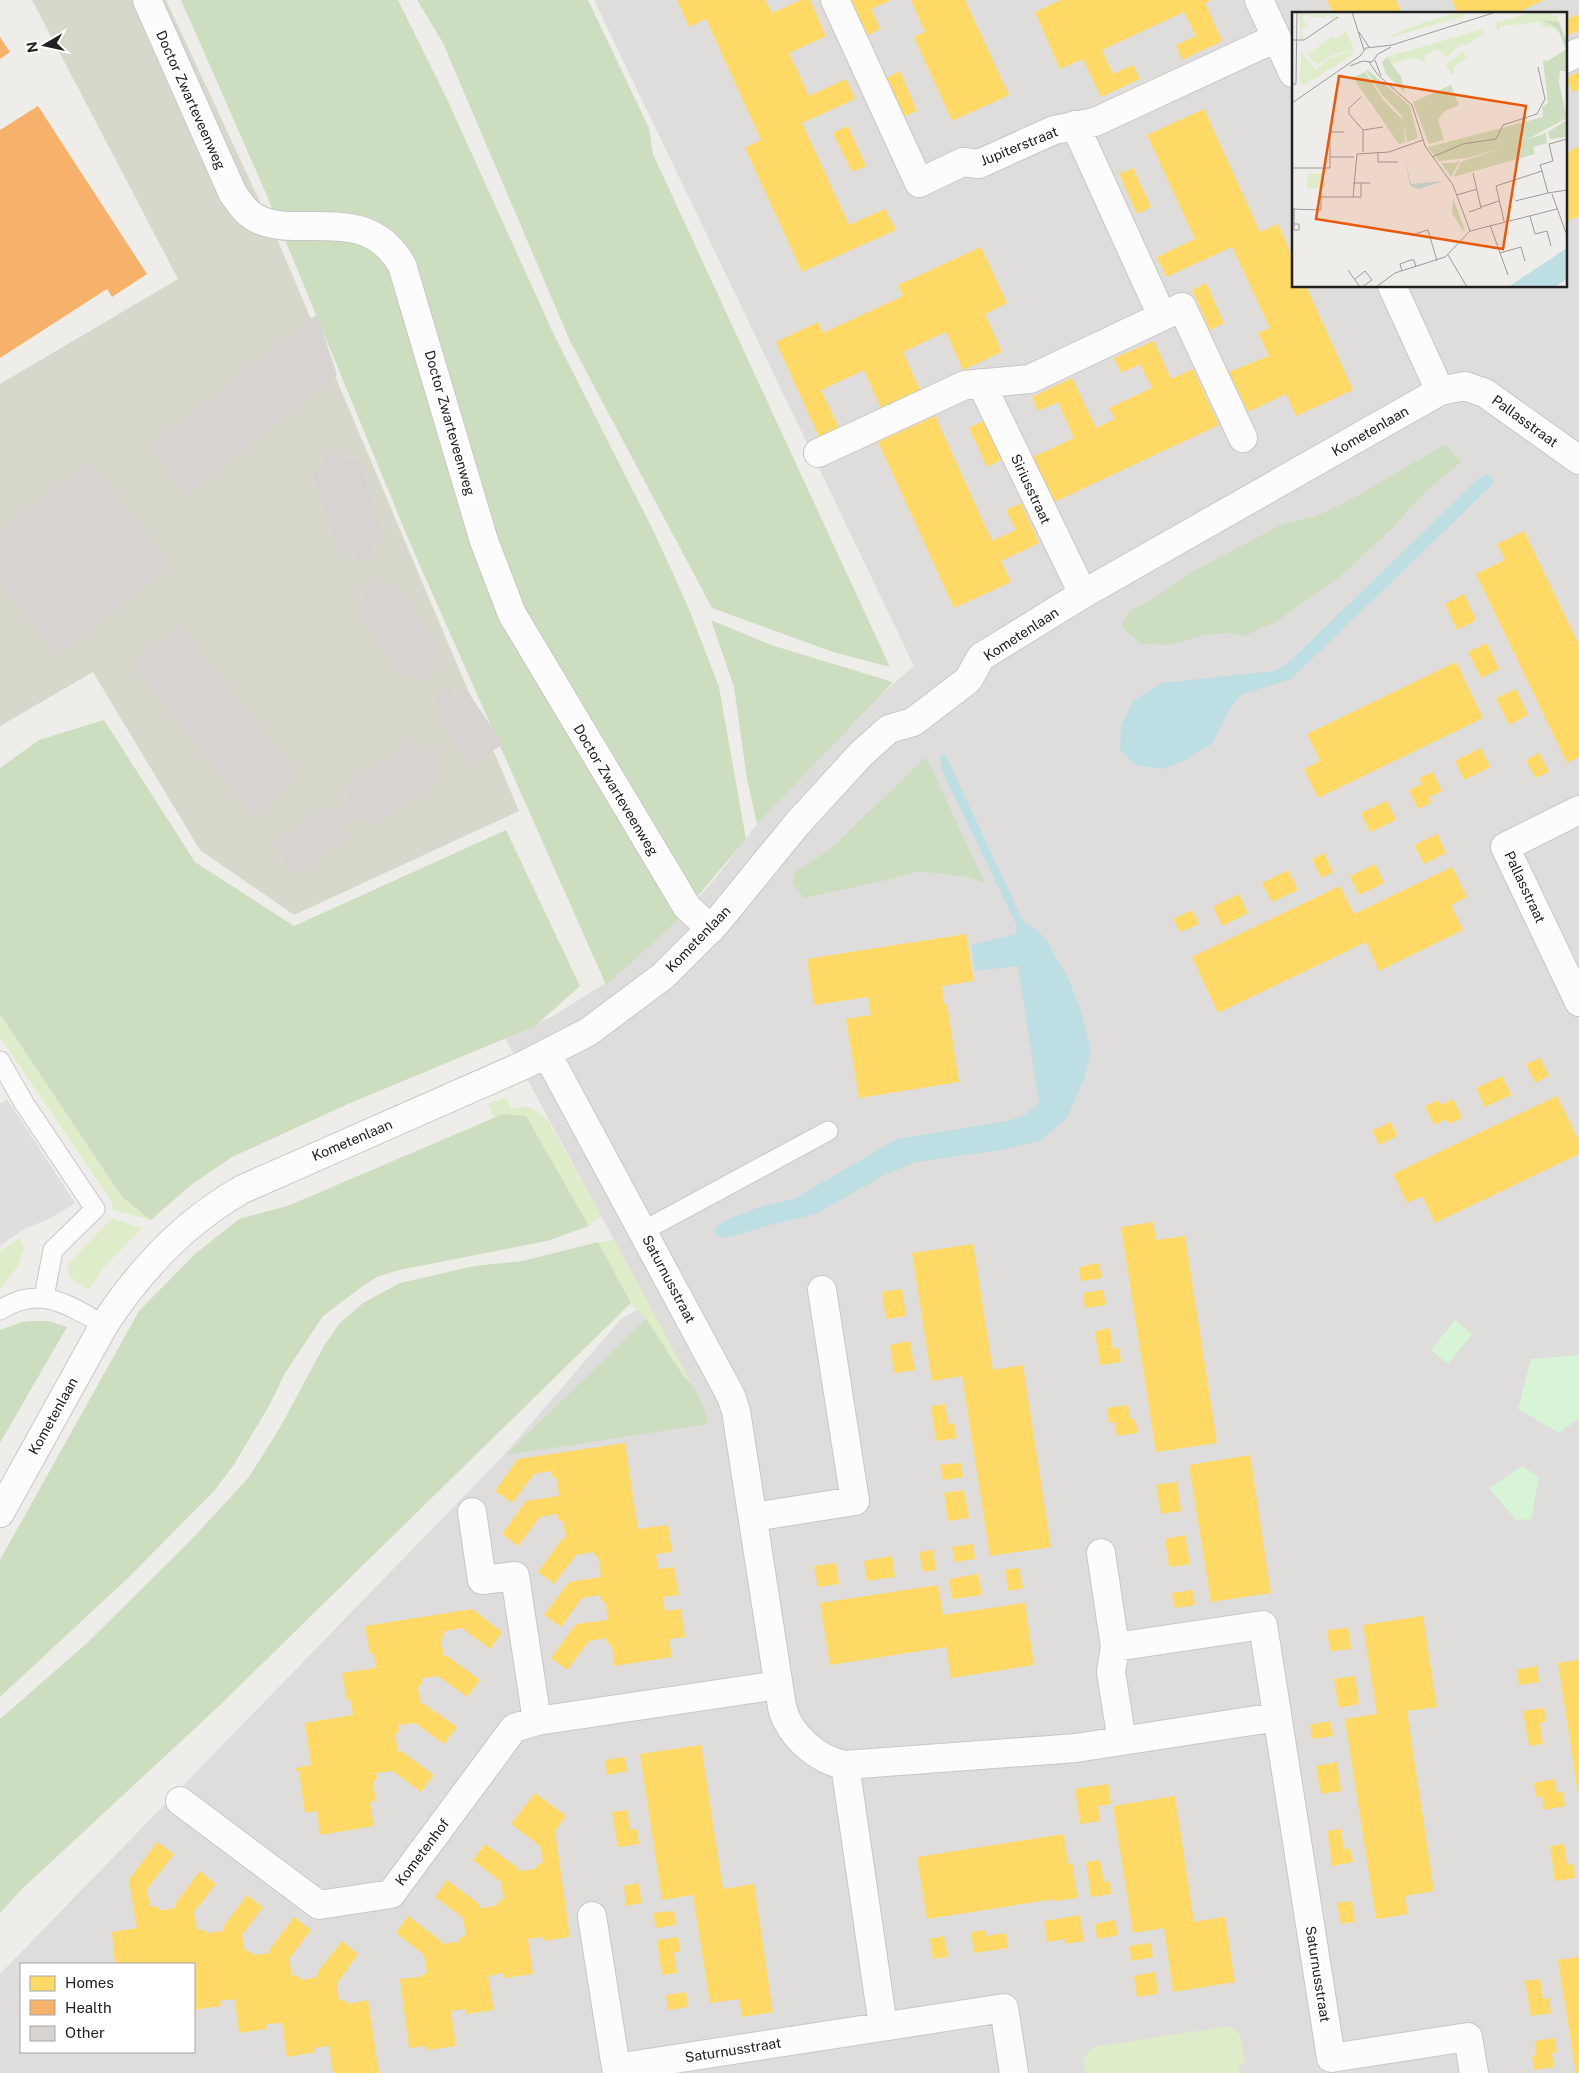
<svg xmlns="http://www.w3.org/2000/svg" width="1579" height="2073" viewBox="0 0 1579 2073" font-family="'Public Sans',sans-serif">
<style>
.residential{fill:#dedddb;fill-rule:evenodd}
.construction{fill:#d8d7cc}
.grass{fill:#deecc9}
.forest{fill:#ccdebf}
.park{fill:#d8f4d6}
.parking{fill:#dfdedd}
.water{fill:#bddee2}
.homes{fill:#ffd966}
.health{fill:#f6b26b}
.building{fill:#d6d3d1}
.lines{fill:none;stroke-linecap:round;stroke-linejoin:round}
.service-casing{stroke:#c8c7c6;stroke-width:21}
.minor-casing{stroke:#c8c7c6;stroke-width:30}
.service{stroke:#fdfcfc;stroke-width:19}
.minor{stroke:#fdfcfc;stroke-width:28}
.labels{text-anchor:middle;stroke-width:5;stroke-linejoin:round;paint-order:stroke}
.street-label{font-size:14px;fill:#212121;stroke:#fff}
.inset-road{fill:none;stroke:#9d9b9a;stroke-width:1}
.view{fill:#e8590c;fill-opacity:0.15;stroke:#e8590c;stroke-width:2.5}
.inset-edge{fill:none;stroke:#212121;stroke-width:2.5}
</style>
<rect width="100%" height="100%" fill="#efedea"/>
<path class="residential" d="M594,0H1579V2073H0V1974L503,1456L621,1319L648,1303L505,1038L553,1016L607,982L672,926L715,879L758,823L804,768L879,696L914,666ZM1293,14H1565V286H1293ZM21,1964H194V2052H21Z"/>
<path class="construction" d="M32,0H166L275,234L519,811L294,915L200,850L93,672L0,726V384L178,279Z"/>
<path class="grass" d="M0,1014L122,1197L151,1220L113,1210L112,1202L0,1037Z
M506,1097L512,1109L525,1106L531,1108L547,1119L601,1216L589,1226L526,1116L503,1114L494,1118L488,1104Z
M112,1218L142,1228L105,1266L89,1290C77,1284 65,1278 69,1263Z
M19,1238L24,1248L19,1265L0,1289V1251Z
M614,1240L692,1384L684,1377L646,1319L631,1303L598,1242Z
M1230,2026L1240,2035L1245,2064L1238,2065L1239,2073H1085L1083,2059L1093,2047Z"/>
<path class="forest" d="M181,0H398L447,99L554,335L655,534L689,609L719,687L746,839L674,924L606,985L410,543L265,191Z
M417,0H588L649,128L653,154L890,667L833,652L712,608L570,341L443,43Z
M1446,444L1461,462L1426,491L1393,527L1343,574L1277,621L1244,636L1231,633L1204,635L1170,645L1140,644L1121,626L1130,611L1156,597L1190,573L1283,524L1316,516L1350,500Z
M711,620L771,645L893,682L757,824L747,779L734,687Z
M104,720L195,862L294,926L506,830L580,986L535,1026L348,1104L232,1157L191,1185L151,1220L122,1197L0,1014V768L39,740Z
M926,757L985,883L967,877L919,871L891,879L804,898L793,884L794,873L828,851Z
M503,1114L526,1116L589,1226L547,1241L399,1270L377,1277L363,1286L323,1316L285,1373L269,1406L233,1466L214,1491L128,1578L0,1697V1560L139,1311L195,1254L239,1219L290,1205Z
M598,1242L631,1303L219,1706L22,1889L0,1913V1719L86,1644L190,1541L249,1477L279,1429L324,1346L339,1324L363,1303L400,1283L474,1266L522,1261Z
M646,1319L684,1377C698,1389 704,1406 708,1424L506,1455Z
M33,1321H48L67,1327L0,1443V1330L22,1322Z"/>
<path class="park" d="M1455,1320L1472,1334L1448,1364L1431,1350Z
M1579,1355V1418L1559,1433L1518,1409L1531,1359Z
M1523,1466L1539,1478L1531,1519L1516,1520L1489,1488Z"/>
<path class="parking" d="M7,1099L75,1203L51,1218L24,1229L0,1246V1104Z"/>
<path class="water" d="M1486,475L1492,476L1493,484L1291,679L1241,695L1230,708L1213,743L1186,760L1162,769L1135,765L1120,750L1121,727L1133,701L1161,683L1274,671L1288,663L1478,479Z
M945,754L1024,923L1038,930L1048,943L1068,978L1081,1011L1091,1051L1084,1079L1067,1118L1040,1141L1001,1150L916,1162L884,1175L816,1214L770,1225L726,1238L715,1235L716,1227L726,1220L766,1205L794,1199L897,1139L1008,1121L1025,1115L1039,1103L1018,966L975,971L971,945L1016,934V924L941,768L940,756Z"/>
<path class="homes" d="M677,0H765L772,13L801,0H810L826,36L789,53L809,96L846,79L855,99L802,123L849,225L885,209L896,230L802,272L745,148L761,140L706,19L689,27Z
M850,0H891L871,9L880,29L866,36Z
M911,0H965L1009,95L952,121L914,37L925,32Z
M1061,0H1212L1205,3L1222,41L1182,60L1176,45L1196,36L1184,12L1102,50L1113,74L1133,65L1140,79L1101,97L1083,59L1060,69L1035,12Z
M1327,0H1396L1402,14H1333Z
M1452,0H1544L1514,14H1458Z
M1579,14V30L1565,37V20Z
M900,71L917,111L903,117L886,78Z
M1579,72V89L1572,92L1566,78Z
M1204,109L1260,232L1278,224L1293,258V286H1306L1353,390L1296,416L1286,394L1248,412L1229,372L1269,356L1258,333L1270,328L1232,247L1166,277L1157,257L1195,239L1147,135Z
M848,126L866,166L852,172L833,133Z
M1579,147V216L1565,222V153Z
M1133,168L1151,207L1137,214L1119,174Z
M981,247L1007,303L985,314L1002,352L963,370L946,332L903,352L920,390L881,408L864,370L821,390L839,428L819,437L776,342L818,322L823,333L903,296L898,285Z
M1206,283L1224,323L1210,330L1192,290Z
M1154,341L1171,379L1193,369L1219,425L1054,502L1033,457L1074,438L1058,402L1038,411L1032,397L1072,378L1096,428L1115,419L1109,408L1152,388L1140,364L1121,373L1114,358Z
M935,416L992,541L1016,530L1006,510L1021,503L1039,543L1001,561L1011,582L954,608L878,442Z
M983,421L1001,460L987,467L969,428Z
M1524,531L1579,645V757L1567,763L1476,574L1505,560L1497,544Z
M1464,594L1476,620L1457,630L1445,604Z
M1487,643L1499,669L1481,678L1468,652Z
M1456,662L1483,718L1318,798L1304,769L1320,761L1307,734Z
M1516,689L1528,715L1509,725L1496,698Z
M1481,748L1490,767L1464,780L1455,761Z
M1539,753L1549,772L1535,778L1526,760Z
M1433,772L1442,791L1429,797L1431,803L1418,809L1409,790L1422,784L1419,778Z
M1387,801L1396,820L1370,832L1361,813Z
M1437,834L1446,853L1424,864L1414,845Z
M1324,853L1333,872L1321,878L1312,859Z
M1375,864L1384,883L1359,895L1350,876Z
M1452,867L1467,897L1451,905L1463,930L1379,971L1366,942L1218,1013L1192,957L1340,886L1354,914Z
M1288,870L1298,890L1272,902L1262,883Z
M1239,894L1248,913L1222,926L1213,907Z
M1192,910L1199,924L1180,932L1173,919Z
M966,934L974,981L942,986L944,1004H947L959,1082L859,1098L846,1019L871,1015L868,997L814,1005L807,959Z
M1540,1058L1549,1076L1535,1083L1526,1064Z
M1502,1076L1511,1095L1485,1107L1476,1088Z
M1557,1096L1579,1141V1154L1435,1223L1422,1196L1407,1203L1393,1174Z
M1453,1099L1462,1118L1449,1124L1447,1119L1434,1125L1425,1106L1438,1100L1441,1105Z
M1391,1122L1397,1136L1379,1145L1372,1131Z
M1153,1222L1156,1240L1185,1236L1217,1443L1156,1452L1121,1227Z
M973,1244L993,1370L1023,1365L1051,1547L990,1556L962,1376L932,1381L912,1253Z
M1099,1263L1102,1278L1081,1281L1079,1267Z
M902,1289L906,1316L886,1319L882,1292Z
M1103,1290L1106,1305L1085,1308L1083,1293Z
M1110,1328L1113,1349L1119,1348L1121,1362L1100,1365L1095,1331Z
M910,1341L915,1370L894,1373L890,1345Z
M945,1404L948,1424L954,1423L957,1438L936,1441L931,1406Z
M1128,1405L1130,1419H1135L1138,1433L1117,1436L1115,1422L1109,1423L1107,1408Z
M625,1443L638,1529L668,1525L672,1552L656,1554L658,1569L674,1567L679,1595L663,1597L665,1611L681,1609L685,1637L669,1639L672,1657L614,1666L612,1646L607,1643L606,1638L589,1641L567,1670L551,1658L576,1624L608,1620L606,1604L601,1600L600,1595L582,1598L561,1627L544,1615L569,1582L601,1577L599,1560L593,1552L576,1555L554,1584L538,1572L562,1539L566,1538L563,1522L558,1519L557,1514L540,1517L518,1546L502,1534L526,1501L559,1496L557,1479L552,1476L551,1471L534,1474L512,1503L495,1491L518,1459Z
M1250,1455L1271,1593L1211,1602L1189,1465Z
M961,1463L963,1477L943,1480L940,1465Z
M1177,1482L1181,1511L1161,1514L1156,1485Z
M964,1490L969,1518L948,1521L944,1493Z
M1185,1535L1190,1564L1169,1567L1165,1539Z
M973,1544L975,1559L955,1562L952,1547Z
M933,1550L936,1570L923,1572L919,1552Z
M892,1556L895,1577L867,1581L864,1561Z
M836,1563L839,1584L818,1587L814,1566Z
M1019,1568L1023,1588L1008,1591L1005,1570Z
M978,1574L982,1595L952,1599L949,1579Z
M938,1585L943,1615L1025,1603L1034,1665L951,1678L946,1647L830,1665L820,1603Z
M1193,1590L1195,1605L1175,1608L1172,1593Z
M472,1609L502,1632L490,1649L462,1628L445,1631L441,1641L444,1656H447L480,1680L467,1697L438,1676L422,1678V1683L418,1688L421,1704H424L457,1727L444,1744L415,1723L398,1725L399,1731L395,1735L398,1751H401L434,1775L421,1792L393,1771L376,1773L377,1778L373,1783L376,1801L370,1802L374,1826L320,1835L317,1811L305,1813L299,1771H296V1768L311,1765L305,1723L353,1715L351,1700L347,1701L342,1673L376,1668L374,1653L370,1654L365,1626Z
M1423,1616L1437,1707L1407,1711L1434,1891L1405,1896L1408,1914L1376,1919L1345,1719L1377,1714L1363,1625Z
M1348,1628L1351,1649L1330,1651L1327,1630Z
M1579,1660V1792H1578L1558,1663Z
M1537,1666L1539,1682L1519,1685L1517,1670Z
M1355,1676L1359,1704L1339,1708L1334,1679Z
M1544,1708L1546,1722L1540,1723L1543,1744L1529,1746L1523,1711Z
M1330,1721L1333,1736L1312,1739L1310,1725Z
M701,1745L723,1889L754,1884L773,2012L742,2017L739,1999L710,2003L693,1895L662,1900L640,1754Z
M625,1757L627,1771L607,1775L605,1760Z
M1337,1762L1341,1791L1321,1794L1316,1766Z
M1554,1779L1557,1793L1563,1792L1565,1806L1544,1810L1542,1796L1536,1797L1534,1783Z
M1108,1784L1111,1804L1098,1806L1100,1821L1080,1824L1075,1789Z
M535,1793L566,1816L555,1831L570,1937L543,1941V1937L528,1939L533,1974L504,1978V1973L488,1976L494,2010L466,2014L465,2009L451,2011L456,2046L427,2050L426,2046L409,2048L400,1979L420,1977L427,1972L424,1955L396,1933L408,1916L441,1941V1944L458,1942L461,1937L466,1936L463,1918L435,1897L447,1880L479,1904L480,1908L496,1906L500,1900H504L501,1882L473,1860L485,1844L518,1868L519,1871L535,1869L538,1864L543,1863L540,1846L511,1824Z
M1175,1796L1194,1922L1225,1917L1235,1982L1173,1992L1164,1928L1133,1933L1113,1806Z
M627,1810L630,1830L637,1829L639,1844L618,1847L612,1812Z
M1341,1829L1344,1849L1350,1848L1353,1862L1332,1866L1327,1831Z
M1064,1834L1068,1864L1072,1863L1078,1898L1054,1901V1899L927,1919L917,1857Z
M157,1842L174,1854L147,1889L150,1907L155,1906L160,1910L176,1908V1903L200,1871L216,1884L194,1912L197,1930L202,1929L207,1933L223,1931V1927L247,1895L263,1907L242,1935L245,1951H249L255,1955L270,1953V1949L294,1917L311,1930L289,1959L292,1976L296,1975L302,1980L318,1977L317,1973L342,1941L358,1954L337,1983L339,2001L344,2000L349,2004L368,2000L379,2073H333L329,2046L314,2048L315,2052L287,2057L282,2023L266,2024L267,2029L239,2033L235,1999L220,2001L221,2006L194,2010V1964H115L112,1932L137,1928L129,1880Z
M1564,1844L1567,1865L1574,1864L1575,1878L1555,1881L1550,1846Z
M1100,1860L1104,1882L1110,1881L1111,1894L1091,1897L1086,1862Z
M638,1883L642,1903L626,1906L624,1886Z
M1352,1901L1355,1922L1341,1924L1337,1903Z
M674,1911L676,1925L656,1928L653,1913Z
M1080,1915L1084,1941L1065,1944V1939L1047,1942L1044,1921Z
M1115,1920L1118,1935L1097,1939L1095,1924Z
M985,1930L986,1936L1006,1933L1008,1948L974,1953L971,1932Z
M944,1936L948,1957L933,1959L930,1939Z
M678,1937L680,1951L674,1953L677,1973L662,1975L657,1940Z
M1151,1943L1153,1957L1132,1961L1129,1946Z
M1579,1957V2073H1576L1558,1960Z
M1155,1972L1158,1994L1137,1997L1134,1976Z
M1540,1979L1543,1999L1549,1998L1551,2013L1531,2016L1525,1981Z
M686,1992L688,2007L668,2010L666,1995Z
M1555,2038L1557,2052L1552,2053L1554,2067L1534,2070L1532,2056L1536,2055L1535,2041Z"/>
<path class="health" d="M0,37L10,52L0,59Z
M38,106L147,274L112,297L107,289L0,358V130Z"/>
<path class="building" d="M317,314L337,375L187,495L149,447Z
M340,451L344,462L358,458L385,540L371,545L375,556L357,561L353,550L339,555L312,473L326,468L322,457Z
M89,461L171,565L58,655L0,582V531Z
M376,580L383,589L395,581L443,654L431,663L437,672L422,682L415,672L403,680L355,608L367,600L361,590Z
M180,625L301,777L253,816L132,663Z
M449,687L455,697L466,689L503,744L470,766L434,711L440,707L434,697Z
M415,739L424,752L433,746L444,761L434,767L442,779L370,827L361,815L342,828L350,839L294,875L273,842L328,806L332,812L351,800L343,788Z"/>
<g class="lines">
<defs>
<path id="service" d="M0,1061L24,1103L95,1209L53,1250L44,1297
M643,1231L828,1131
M0,1310C40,1284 68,1305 104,1325"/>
<path id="minor" d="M147,0L233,194C239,202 245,212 254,217C265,224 281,226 294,226C340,227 375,220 402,265L484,541L512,614L687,907L711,929
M835,0L919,183L963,162L979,164L1054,130L1095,122L1276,38
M1259,0L1293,73
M1565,59L1579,52
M1075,125L1162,316
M1392,286L1440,391
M981,383L1083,594
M818,453L965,385L1030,379L1182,307L1243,438
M1579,810L1505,847L1579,1002
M547,1054L731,1396L736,1411L782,1707C789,1735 817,1760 845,1765L1076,1748L1277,1717
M0,1513L104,1325C139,1271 186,1221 243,1189L524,1065L588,1032L663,976L717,922L797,824L861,754L889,729L913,722L968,680L981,657L1083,594L1440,391L1465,386L1485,393L1579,460
M753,1517L855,1501L822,1290
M1101,1553L1115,1647L1111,1672L1122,1741
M1115,1647L1263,1625L1331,2058L1468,2037L1474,2073
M537,1721L778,1685
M845,1765L883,2026
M180,1801L319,1905L391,1894L514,1728L537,1721L515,1576L482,1580L472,1512
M592,1916L616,2068L1004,2008L1014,2073"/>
</defs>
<use href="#service" class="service-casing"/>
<use href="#minor" class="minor-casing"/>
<use href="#service" class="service"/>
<use href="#minor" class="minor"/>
</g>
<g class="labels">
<g class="street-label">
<text transform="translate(191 100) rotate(66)" y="5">Doctor Zwarteveenweg</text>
<text transform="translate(1019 146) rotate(-22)" y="5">Jupiterstraat</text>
<text transform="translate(1525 421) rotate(36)" y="5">Pallasstraat</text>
<text transform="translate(450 423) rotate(74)" y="5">Doctor Zwarteveenweg</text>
<text transform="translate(1370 431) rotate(-30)" y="5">Kometenlaan</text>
<text transform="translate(1031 489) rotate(65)" y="5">Siriusstraat</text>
<text transform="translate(1021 634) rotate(-33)" y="5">Kometenlaan</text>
<text transform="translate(616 790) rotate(59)" y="5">Doctor Zwarteveenweg</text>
<text transform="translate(1525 887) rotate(65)" y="5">Pallasstraat</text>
<text transform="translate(698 939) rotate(-46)" y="5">Kometenlaan</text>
<text transform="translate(352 1140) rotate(-23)" y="5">Kometenlaan</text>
<text transform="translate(669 1279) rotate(62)" y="5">Saturnusstraat</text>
<text transform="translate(53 1416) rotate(-61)" y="5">Kometenlaan</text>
<text transform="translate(422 1852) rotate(-53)" y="5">Kometenhof</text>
<text transform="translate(1318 1974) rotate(81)" y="5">Saturnusstraat</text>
<text transform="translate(733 2050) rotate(-9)" y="5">Saturnusstraat</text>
</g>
</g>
<g transform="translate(1292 12)">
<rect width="275" height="275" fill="#efedea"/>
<path d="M169,0L172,4L89,28L132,10ZM252,0L265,4L267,10L254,9L266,17L267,21L259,15H249L248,10L208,14V19L205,18L203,11L237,1ZM7,2L45,3V4L40,8L37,3L30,6L13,3L10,6L15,13L10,16L11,27L6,24H9ZM191,17L192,22L174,33L169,32L155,45L146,37L133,43V50L120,46L101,52L95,45ZM54,19L62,37L38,44L26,52L21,50L16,42L41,24L44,27ZM62,38L60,43L12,73L9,72L36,47ZM9,40L23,57L14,69L7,71ZM170,40H172L174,46L161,55L163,61L159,62L154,53ZM15,162H32L33,176L15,177Z" fill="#deecc9"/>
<path d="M251,8L267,10L275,30L273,36L266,17ZM275,37V59H268L267,71L275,106L230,130L176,146L147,149L141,142L136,135L251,105L250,95L256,91L251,48L255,49ZM95,45L109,65L113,81L94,62L90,50ZM76,58L118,94L126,126L115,130L110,104L90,83L74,59ZM73,60L92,89L111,108L113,130L107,132L61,66ZM159,73L167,93L153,99L146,107L152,128L137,132L121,90ZM275,108V125L258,127L256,120ZM254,121L255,131L241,135L243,142L161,165L169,150ZM168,149L159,165L149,151H161ZM161,186L173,218L171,219L160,201Z" fill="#ccdebf"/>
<path d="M112,142L119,172L152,169L127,177L118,174ZM275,236V267L262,275H216Z" fill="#bddee2"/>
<path class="inset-road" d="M60,0L72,38M67,20L77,35M0,28H12L46,5M83,48L89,64M77,50L86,63L120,93L133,134L161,173L178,219M58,54L71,49L80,50L86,42L99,35M0,72H4L5,0M69,85L57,96V102L71,118L91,115M0,91L68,44L74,36L100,33L204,0M71,140V118M86,140V150H106M38,145H62M140,145L171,132L204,127L211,113L245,102L253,87L246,55M0,156H38V120H52M250,159L256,181L275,178M61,171H78M260,182L274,221M165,183L185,177M61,185L65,142L97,140L131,128M223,189L256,181M189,195L207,189M0,197L29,198V185H69V171M2,197V218H7V212H2M177,200L189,196L181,161M238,204L243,222L255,219L259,234M212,209L204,174L250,159L248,153L261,149L257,132L275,127M198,213L216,263M178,219L265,197M120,223L136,218L145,249M208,241L229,235L233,249M156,243L175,275M56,258L68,275M110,259L108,252L119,248H122L124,255M63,267L73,259L80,268L70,275M84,275L103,261L153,245L178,219"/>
<path class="view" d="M47,64L234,94L211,237L24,207Z"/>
<rect width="275" height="275" class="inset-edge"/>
</g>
<rect x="20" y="1963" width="175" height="90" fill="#ffffff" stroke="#a6a6a6"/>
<rect x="30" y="1976" width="25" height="15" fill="#ffd966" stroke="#a6a6a6"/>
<text x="65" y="1988" font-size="15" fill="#212121">Homes</text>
<rect x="30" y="2000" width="25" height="15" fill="#f6b26b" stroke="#a6a6a6"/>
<text x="65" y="2013" font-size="15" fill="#212121">Health</text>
<rect x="30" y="2026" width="25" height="15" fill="#d6d3d1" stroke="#a6a6a6"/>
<text x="65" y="2038" font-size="15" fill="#212121">Other</text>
<g transform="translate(45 45) rotate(261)" stroke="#ffffff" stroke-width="4" paint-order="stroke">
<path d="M0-4L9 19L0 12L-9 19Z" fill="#212121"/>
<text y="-8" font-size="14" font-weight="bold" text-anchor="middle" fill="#212121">N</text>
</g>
</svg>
